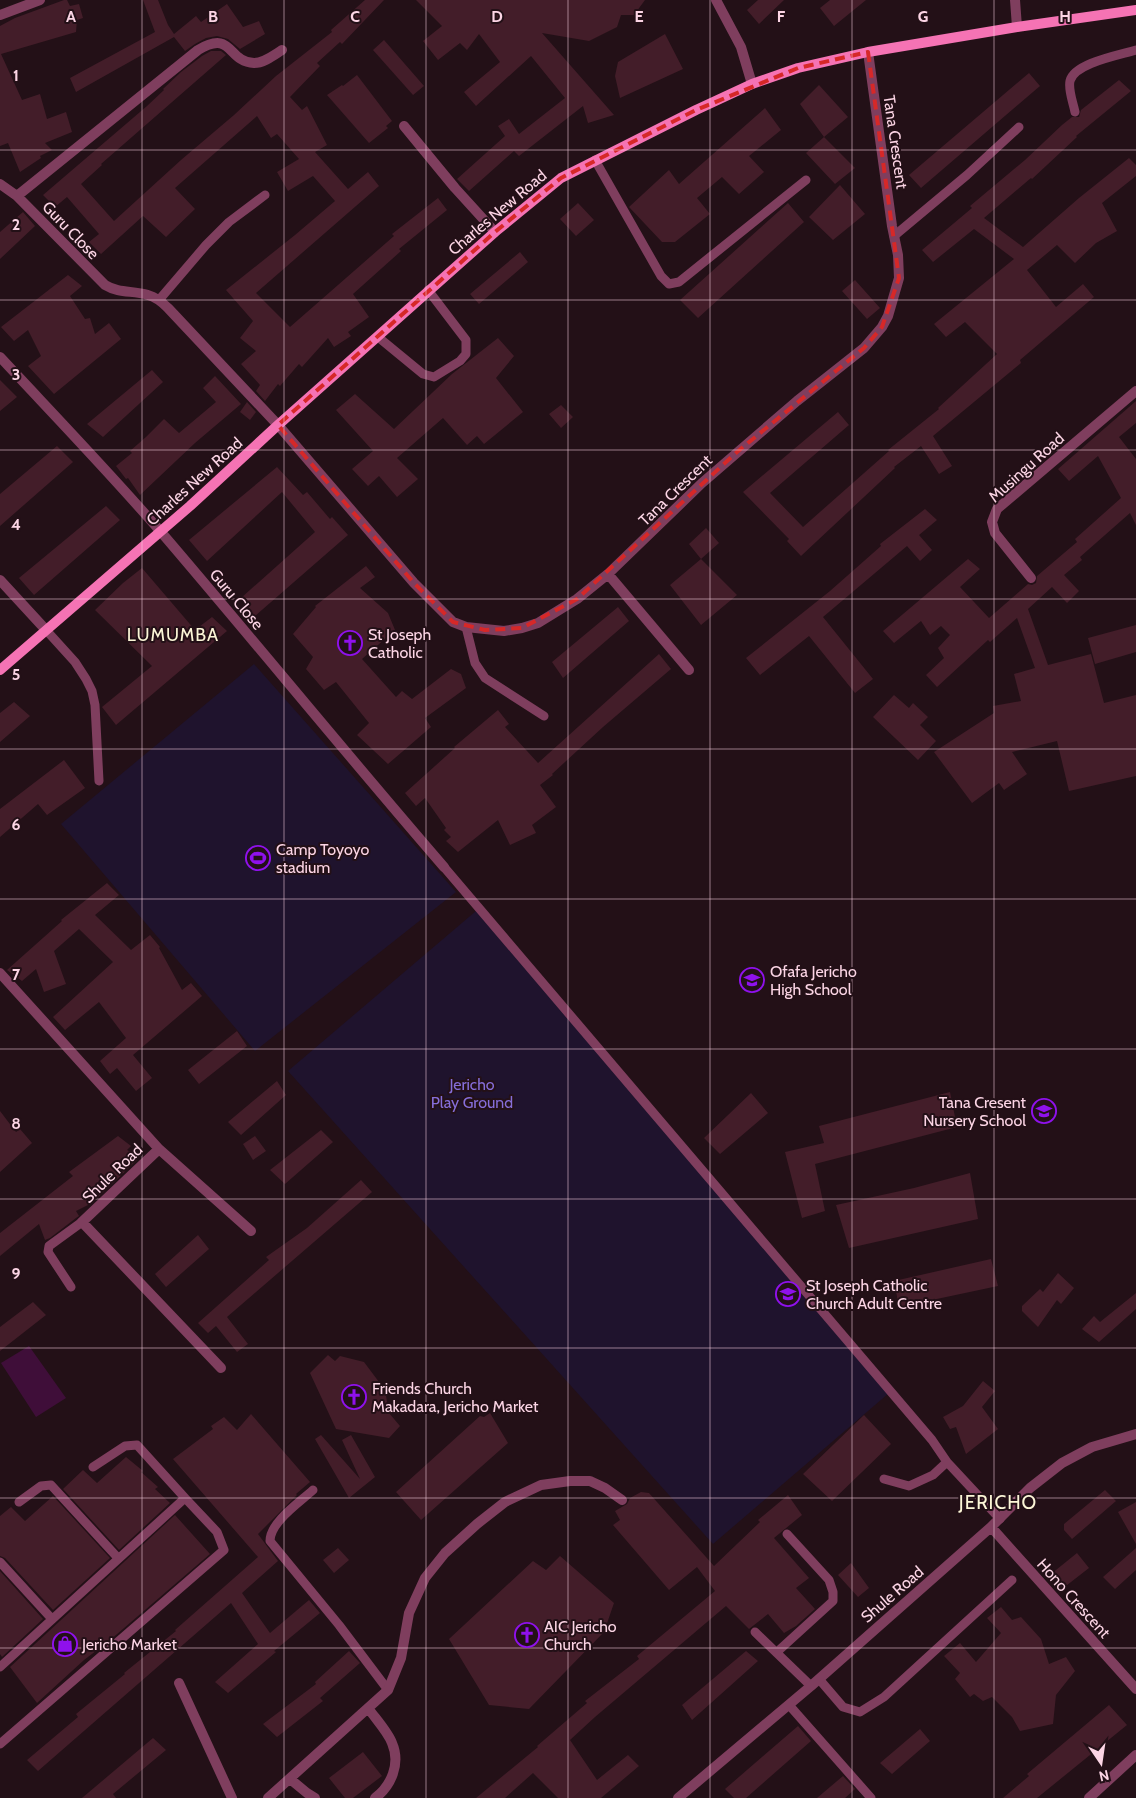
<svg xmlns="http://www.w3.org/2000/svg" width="1136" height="1798" viewBox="0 0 1136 1798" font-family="Cabin,sans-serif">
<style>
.green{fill:#1f132d}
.water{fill:#3f0e39}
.building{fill:#431d29}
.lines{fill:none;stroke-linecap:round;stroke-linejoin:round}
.lane{stroke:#7f3e5e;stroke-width:9}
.street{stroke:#7f3e5e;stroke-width:10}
.secondary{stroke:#f573b4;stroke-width:10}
.marked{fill:none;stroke:#d62828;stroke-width:4;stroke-dasharray:10 6;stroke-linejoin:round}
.grid{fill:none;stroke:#fcd5e5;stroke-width:1;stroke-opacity:0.55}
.labels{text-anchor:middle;stroke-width:4;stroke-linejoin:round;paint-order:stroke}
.street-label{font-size:16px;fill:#fcd5e5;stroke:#231017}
.poi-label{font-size:16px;fill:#fcd5e5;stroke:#231017;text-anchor:start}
.park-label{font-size:16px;fill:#866ed9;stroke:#231017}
.neighbourhood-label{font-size:18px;letter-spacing:1px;fill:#fcf6d7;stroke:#231017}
.quarter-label{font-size:19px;letter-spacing:1px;fill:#fcf6d7;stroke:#231017}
.grid-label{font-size:16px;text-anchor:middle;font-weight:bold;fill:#fcd5e5;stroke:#231017;stroke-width:4;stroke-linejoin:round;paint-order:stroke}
</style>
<rect width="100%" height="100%" fill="#231017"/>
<path class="green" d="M254,664L456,892L255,1051L61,824Z
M476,911L889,1393L713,1544L288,1071Z"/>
<path class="water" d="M29,1346L66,1398L36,1417L1,1363Z"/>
<path class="building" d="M64,0H67L70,6L79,4L83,18L77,20L76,32L1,54L22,100L40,94L47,119L66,112L72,132L45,143L52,150L40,156L41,158L20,172L8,143L0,146V26L15,18Z
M143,0H158L168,25L174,34L196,16L201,22L227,4L243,27L259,21L265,34L240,49L228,39L217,36L206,38L195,44L185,51L174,37L76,92L70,78L155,32Z
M365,0H384L342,44L340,42L317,63L320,66L290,97L302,110L307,106L327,145L315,152L348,189L368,172L379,186L256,293L290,327L394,236L392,234L438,198L447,210L399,249L401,251L353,294L369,317L348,332L351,336L334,347L328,338L302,367L299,364L280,386L278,384L265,401L256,391L260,385L241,364L256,351L240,338L253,321L226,290L295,235L335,201L313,176L288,191L277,172L299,159L277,134L271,138L257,116L175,188L195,209L166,237L143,216L101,254L89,242L99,234L67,197L55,207L43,195L147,106L164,90L163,89L181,72L202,56L211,51H221L226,55L101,164L102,165L81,184L114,221L181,160L234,115L276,76L332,32L331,30Z
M416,0H645L634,15H621L617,27L589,41L542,33L614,115L588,123L583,106L519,156L514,151L469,191L457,179L505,136L498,126L509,119L519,134L565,98L531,56L476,106L464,92L500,62L479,34L467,50L460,43L438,60L423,41L442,26Z
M758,0H784L759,24L747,10Z
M830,0H866L834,26L820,8Z
M665,34L683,69L620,98L615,76L618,62Z
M384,40L424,86L413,95L373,50Z
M1029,73L1040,86L921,188L909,175Z
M357,75L392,121L386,126L388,128L369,143L327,95L342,85L343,86Z
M1119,80L1131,91L1076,136L1077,137L1032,179L1031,178L984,218L1023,247L1079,198L1129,158L1136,165V176L1102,203L1117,231L1096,243L1075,263L1057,245L1027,270L1056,307L1083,284L1094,297L1020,360L1021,363L933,436L952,466L939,474L921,446L894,467L895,468L801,556L787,541L789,539L743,492L838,412L849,425L770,493L803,527L889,451L888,450L939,409L938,408L997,354L965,322L946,337L934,324L1014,259L974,229L933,262L922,250L972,208L970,206L1025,160L1062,125L1072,117H1079L1081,110Z
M819,85L848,117L824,137L800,104Z
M765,108L781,130L749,156L764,172L739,194L722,177L697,198L710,214L675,242H662L629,207L669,170L679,184Z
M824,137L855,168L835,184L806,153Z
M840,185L865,214L833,240L809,217Z
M578,203L594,220L576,236L560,219Z
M788,203L804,222L698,318L680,300Z
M23,212L35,226L0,259V232Z
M520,252L528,262L479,304L470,294Z
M68,275L82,286L70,296L85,319L90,318L95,334L109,323L121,339L54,394L28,366L41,356L28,330L14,341L1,327Z
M855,280L880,308L867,319L842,291Z
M498,338L514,356L496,378L523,412L484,444L477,436L467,445L443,418L397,458L418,479L397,497L379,476L368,486L352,469L373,451L336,410L355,394L394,429L452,374Z
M152,370L163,382L103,437L87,424Z
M215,376L241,404L195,443L140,495L128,478L126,479L116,466L132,453L130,451L146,437L164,419L179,433L216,402L203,388Z
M0,380L17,397L0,411Z
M1136,401V423L1119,437L1136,459V525L1130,513L1080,557L1082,560L1064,575L1079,591L1067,603L1052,587L1028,609L1048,665L1091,654L1104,703L1136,695V776L1069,791L1057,741L1012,752L1027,774L1004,790L999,783L972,803L934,752L994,713L993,706L1021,701L1014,674L1035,668L1017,618L990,642L988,640L937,687L926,675L944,658L938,648L950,635L941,626L930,635L921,621L894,643L883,631L968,559L980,569L960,587L989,618L1028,584L1032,585L1036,583L1037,576L1077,542L1075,539L1121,498L1098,456L1069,481L1058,469Z
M247,402L256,412L250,420L240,412Z
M561,405L573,417L561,428L549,414Z
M57,446L73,462L0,526V494Z
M277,467L303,495L307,492L330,519L332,517L348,535L255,616L241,598L315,532L282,492L207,561L189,540Z
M106,506L120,520L34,595L19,578Z
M925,509L937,520L919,535L932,550L920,561L907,546L823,617L873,679L855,693L809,636L760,675L746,658L830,591L881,546L880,544Z
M706,528L719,543L701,559L689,544Z
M701,559L737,595L701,625L670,585Z
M366,566L375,577L360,588L388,613L395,630L362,659L396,697L402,691L412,699L451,669L461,674L466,688L425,718L431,727L388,764L357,735L369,723L336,682L324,690L306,669L313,657L293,634L316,607L315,606Z
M142,568L195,630L212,617L227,631L116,725L102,707L152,666L95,610L123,583Z
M618,607L629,621L563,678L552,662Z
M1136,625V652L1095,664L1088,638Z
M659,654L671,669L603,727L552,774L553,775L540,785L556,807L532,825L536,833L510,845L498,820L458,852L446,841L451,837L444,830L446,828L425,798L416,806L405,793L455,748L454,747L498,710L509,724L505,727L538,763Z
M894,695L909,708L913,703L928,717L920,725L936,741L918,760L873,717Z
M14,702L30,716L0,742V713Z
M64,760L85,788L47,815L38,804L0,837V809Z
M107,883L119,895L95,915L131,950L150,935L160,947L159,948L182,990L191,983L202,996L133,1055L152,1078L136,1091L117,1068L110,1074L100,1061L126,1038L99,1002L65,1030L53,1017L113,962L79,929L54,951L66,984L44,992L36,969L22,981L7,970L62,921L61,920Z
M237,1031L247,1046L199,1084L188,1070Z
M277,1081L286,1095L241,1135L228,1122Z
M950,1092L957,1127L815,1164L825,1211L802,1218L785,1152L824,1143L819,1126Z
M751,1093L768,1113L720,1154L704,1138Z
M0,1111L16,1132L20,1129L32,1143L0,1172Z
M321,1130L333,1142L285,1184L270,1170Z
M118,1136L131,1146L127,1150L139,1156L136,1161L92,1203L76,1211L79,1216L76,1218L50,1238L45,1240L39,1224L0,1256V1233L73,1176L69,1172Z
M255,1136L266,1151L253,1160L243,1144Z
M970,1173L978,1219L849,1248L836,1205L914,1188Z
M361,1180L372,1192L227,1317L248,1344L237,1352L216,1326L208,1333L198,1323L269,1260L266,1257L307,1228Z
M198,1235L209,1249L166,1287L155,1274Z
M991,1259L998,1286L899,1307L894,1281Z
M1058,1273L1074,1288L1061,1304L1057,1300L1038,1327L1022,1311V1306L1040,1289L1043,1292Z
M1136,1293V1309L1099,1342L1082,1329L1094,1316L1100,1322Z
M33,1302L46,1315L0,1351V1327Z
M328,1355L335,1361L340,1356L364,1362L385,1390L389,1413L400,1426L389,1438L336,1429L310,1373Z
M983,1381L995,1391L982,1407L998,1429L966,1454L956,1427L950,1429L943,1417L963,1406Z
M490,1413L508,1443L421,1520L396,1492L480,1416L484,1417Z
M251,1414L310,1482L296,1494L297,1495L258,1534L278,1561L242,1593L270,1633L309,1600L320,1613L274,1651L276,1652L228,1693L215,1682L258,1644L231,1603L38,1771L27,1760L78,1717L76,1714L125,1674L124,1673L176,1631L175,1630L258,1557L173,1459L213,1429L211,1426L224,1417L237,1430Z
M864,1415L891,1444L832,1501L803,1474Z
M321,1435L360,1479L342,1440L351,1435L375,1477L349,1498L315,1439Z
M126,1457L143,1471L141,1472L158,1487L155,1489L170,1503L119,1550L63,1489L83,1470L97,1483Z
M1105,1490L1116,1501L1072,1539L1064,1530V1524Z
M641,1492L649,1493L714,1566L760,1522L758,1520L788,1495L802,1515L774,1538L809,1578L796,1588L815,1609L796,1626L784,1633L768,1614L749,1629L726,1606L595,1717L570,1740L597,1780L628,1755L639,1766L601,1798H558L533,1773L505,1798H476L538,1747L537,1746L587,1703L585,1701L639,1659L637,1656L715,1591L697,1567L669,1590L613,1525L620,1520L615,1511L627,1504L630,1498Z
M53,1496L110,1558L53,1610L5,1558L0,1556V1516L11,1507L25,1521Z
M1136,1502V1544L1118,1512Z
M175,1515L210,1554L109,1641L84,1660L37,1703L10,1667Z
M338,1548L349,1560L334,1573L323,1560Z
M1136,1548V1570L1115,1589L1103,1577Z
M1077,1553L1089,1568L1062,1589L1051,1574Z
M560,1556L614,1603L604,1632L529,1709L489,1705L449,1639L533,1561L546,1570Z
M851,1563L869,1588L858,1597L838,1575Z
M0,1571L43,1619L2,1657L0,1654Z
M1001,1607L1012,1620L1021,1617L1041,1639L1049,1664L1066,1657L1075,1671L1056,1695L1053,1724L1020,1731L1012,1717L992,1697L983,1701L974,1694L970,1697L955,1679L960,1673L944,1656L960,1643L976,1662L1001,1633L987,1618Z
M349,1651L360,1663L320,1698L323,1701L277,1737L263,1724L316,1684L315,1682Z
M746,1651L758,1661L692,1720L682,1705Z
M1109,1705L1127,1725L1037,1798H1003L1029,1776L1027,1774Z
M798,1726L811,1741L746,1798H734L725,1789Z
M920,1729L930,1741L892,1774L880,1763Z
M153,1738L166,1750L113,1794L116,1798H82Z
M363,1752L382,1776L353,1798H345L329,1778Z
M843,1776L855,1789L845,1798H817Z"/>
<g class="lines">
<path class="lane" d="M1075,112C1073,102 1068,90 1070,81C1074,63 1120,55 1136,50
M595,160L661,276L669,284L679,282L806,180
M894,236L967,175L1019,127
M159,300L206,245L229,222L265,195
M378,337L423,374L434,377L460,361L466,354V340L428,290
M466,627L475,663L485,678L544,716
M46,630L75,662L86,679L92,691L95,705L99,781
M444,867L932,1440L947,1462L1000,1519
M71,1287L48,1252L49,1246L82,1222
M93,1467L125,1446L137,1445L185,1498
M884,1479L909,1486L933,1475L947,1462
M313,1490C300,1502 270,1522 270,1541L339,1625L388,1690
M19,1502L41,1486L51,1485L118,1558
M0,1562L52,1619
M755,1632L811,1686
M777,1652L833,1601V1592L829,1580L787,1534
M0,1667L185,1498L217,1532L224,1550L0,1744
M819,1679L843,1707L860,1712L884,1697L1012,1580
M789,1705L871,1798"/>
<path class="street" d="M716,0L741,47L752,84
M1015,0L1017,27
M0,15L40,0
M404,126L455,188L495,232
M0,184L17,196L105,285C120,294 132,290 148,295C156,297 162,302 168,308L278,425L414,583L453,622L466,627L504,631L522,628L538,623L577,599L608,574L702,483L797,401L864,348L882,327L888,316L899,278L898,255L892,226L868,52
M17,196L198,50C233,29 227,62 254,63C264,63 274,55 282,50
M0,357C54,415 109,472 161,532C256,643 348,756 444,867
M608,574L689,670
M1031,578L995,533L992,522L997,509L1136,391
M0,580L46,630
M0,973L159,1149L82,1222L221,1368
M159,1149L251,1231
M991,1527L1136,1689
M179,1683L232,1798
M368,1708C375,1718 388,1732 392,1743C401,1764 391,1786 375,1798
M290,1779L307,1793L315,1798
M268,1798L388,1690L401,1658L409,1613L425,1578L445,1553L477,1524L505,1502L541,1485L570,1481H590L605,1488L622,1500
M678,1798L811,1686L991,1527L1030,1488L1062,1463L1092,1447L1136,1434
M1089,1798L1136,1755"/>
<path class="secondary" d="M0,670L190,506L278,425L495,232L561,178L696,110L752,84L798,68L868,52L1017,27L1136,10"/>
</g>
<path class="marked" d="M868,52L899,278L882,327L864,348L737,452L577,599L522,628L485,630L453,622L414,583L278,425L495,232L561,178L696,110L798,68Z"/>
<path class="grid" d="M142,0V1798M284,0V1798M426,0V1798M568,0V1798M710,0V1798M852,0V1798M994,0V1798M0,150H1136M0,300H1136M0,450H1136M0,599H1136M0,749H1136M0,899H1136M0,1049H1136M0,1199H1136M0,1348H1136M0,1498H1136M0,1648H1136"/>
<defs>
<symbol id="church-ring" viewBox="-11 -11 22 22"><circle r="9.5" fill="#231017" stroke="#8f11ec" stroke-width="1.5"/><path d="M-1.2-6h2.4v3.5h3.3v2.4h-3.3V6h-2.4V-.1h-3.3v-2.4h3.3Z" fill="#8f11ec"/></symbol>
<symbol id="stadium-ring" viewBox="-11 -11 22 22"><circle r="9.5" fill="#231017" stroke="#8f11ec" stroke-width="1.5"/><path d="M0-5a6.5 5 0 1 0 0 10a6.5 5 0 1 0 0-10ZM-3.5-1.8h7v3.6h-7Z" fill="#8f11ec"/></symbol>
<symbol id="school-ring" viewBox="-11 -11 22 22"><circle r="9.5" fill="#231017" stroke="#8f11ec" stroke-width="1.5"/><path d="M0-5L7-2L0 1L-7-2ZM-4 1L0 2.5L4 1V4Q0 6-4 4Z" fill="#8f11ec"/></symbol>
<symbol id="shop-ring" viewBox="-11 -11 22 22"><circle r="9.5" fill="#231017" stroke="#8f11ec" stroke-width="1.5"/><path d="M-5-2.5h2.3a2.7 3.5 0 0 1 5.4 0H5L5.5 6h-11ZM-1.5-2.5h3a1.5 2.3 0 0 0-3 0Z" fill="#8f11ec"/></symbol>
</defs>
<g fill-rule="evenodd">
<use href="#church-ring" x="336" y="629" width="28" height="28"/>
<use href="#stadium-ring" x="244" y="844" width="28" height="28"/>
<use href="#school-ring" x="738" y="966" width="28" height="28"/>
<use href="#school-ring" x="1030" y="1097" width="28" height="28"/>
<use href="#school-ring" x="774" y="1280" width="28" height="28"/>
<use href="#church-ring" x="340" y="1383" width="28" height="28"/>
<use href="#church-ring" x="513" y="1621" width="28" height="28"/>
<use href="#shop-ring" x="51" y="1630" width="28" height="28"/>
</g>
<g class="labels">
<g class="street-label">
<text transform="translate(896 142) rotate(82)" y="6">Tana Crescent</text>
<text transform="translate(497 212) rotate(-40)" y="6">Charles New Road</text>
<text transform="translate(71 230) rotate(46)" y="6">Guru Close</text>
<text transform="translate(1026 467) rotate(-42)" y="6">Musingu Road</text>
<text transform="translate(194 481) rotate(-42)" y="6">Charles New Road</text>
<text transform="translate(675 490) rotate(-44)" y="6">Tana Crescent</text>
<text transform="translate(237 599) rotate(50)" y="6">Guru Close</text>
<text transform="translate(112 1173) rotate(-44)" y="6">Shule Road</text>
<text transform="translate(892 1594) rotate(-41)" y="6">Shule Road</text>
<text transform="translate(1074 1598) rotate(48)" y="6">Hono Crescent</text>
</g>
<g class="poi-label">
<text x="368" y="640">St Joseph<tspan x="368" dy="18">Catholic</tspan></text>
<text x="276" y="855">Camp Toyoyo<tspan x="276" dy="18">stadium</tspan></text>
<text x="770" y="977">Ofafa Jericho<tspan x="770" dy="18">High School</tspan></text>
<text x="1026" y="1108" text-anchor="end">Tana Cresent<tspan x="1026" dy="18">Nursery School</tspan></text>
<text x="806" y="1291">St Joseph Catholic<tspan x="806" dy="18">Church Adult Centre</tspan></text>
<text x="372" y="1394">Friends Church<tspan x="372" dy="18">Makadara, Jericho Market</tspan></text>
<text x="544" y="1632">AIC Jericho<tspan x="544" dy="18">Church</tspan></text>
<text x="82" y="1650">Jericho Market</text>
</g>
<g class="park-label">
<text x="472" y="1090">Jericho<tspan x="472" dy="18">Play Ground</tspan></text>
</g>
<g class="neighbourhood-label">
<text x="173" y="641">LUMUMBA</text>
</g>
<g class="quarter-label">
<text x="998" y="1509">JERICHO</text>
</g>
</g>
<g class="grid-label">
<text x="71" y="22">A</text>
<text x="213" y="22">B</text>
<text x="355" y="22">C</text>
<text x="497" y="22">D</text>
<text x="639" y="22">E</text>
<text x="781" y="22">F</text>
<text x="923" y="22">G</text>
<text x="1065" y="22">H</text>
<text x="16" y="81">1</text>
<text x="16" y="230">2</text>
<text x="16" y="380">3</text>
<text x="16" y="530">4</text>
<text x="16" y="680">5</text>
<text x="16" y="830">6</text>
<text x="16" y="980">7</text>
<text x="16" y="1129">8</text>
<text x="16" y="1279">9</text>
</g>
<g transform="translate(1101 1763) rotate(167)" stroke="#231017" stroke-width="4" paint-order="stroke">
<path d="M0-4L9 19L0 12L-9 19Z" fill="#fcd5e5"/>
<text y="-8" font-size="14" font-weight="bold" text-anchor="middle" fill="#fcd5e5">N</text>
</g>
</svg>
